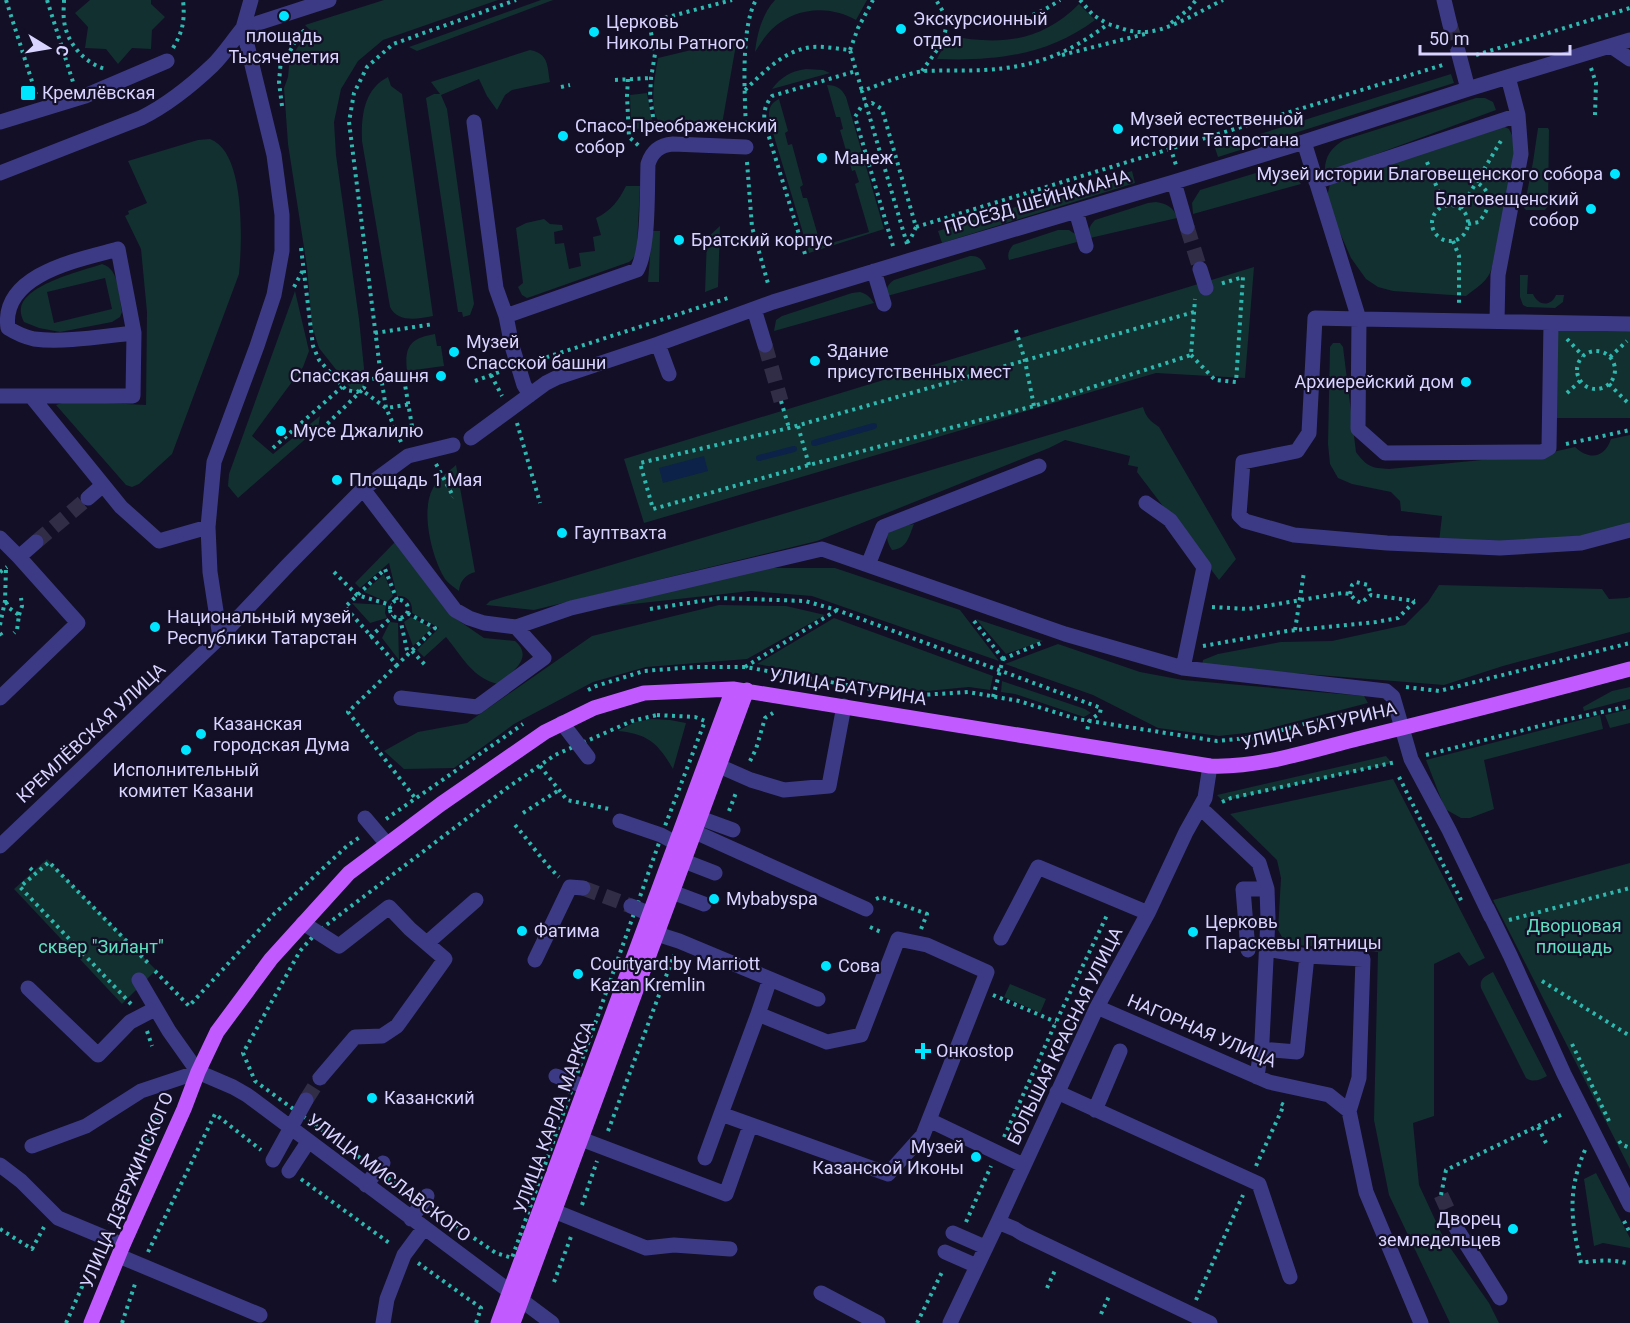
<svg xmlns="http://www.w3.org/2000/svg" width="1630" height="1323" viewBox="0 0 1630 1323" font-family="Roboto,sans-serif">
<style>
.green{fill:#12302f;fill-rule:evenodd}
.water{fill:#0c2248}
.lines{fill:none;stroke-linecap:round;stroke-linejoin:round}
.stream{stroke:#0c2248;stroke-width:6}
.minor-tunnel{stroke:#312d47;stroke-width:15;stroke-dasharray:15 8;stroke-linecap:butt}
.path{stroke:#2fb8b0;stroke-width:4;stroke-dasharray:3 4.5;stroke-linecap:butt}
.minor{stroke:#3d3a85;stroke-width:15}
.major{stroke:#c25bff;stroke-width:15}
.poi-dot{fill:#00e5ff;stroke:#130f26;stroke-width:2}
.labels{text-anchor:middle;stroke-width:4.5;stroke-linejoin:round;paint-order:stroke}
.poi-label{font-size:18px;fill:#d9d4ff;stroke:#130f26;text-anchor:start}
.street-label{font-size:18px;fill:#d9d4ff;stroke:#130f26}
.park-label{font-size:18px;fill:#5fe0c0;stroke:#130f26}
</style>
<rect width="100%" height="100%" fill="#130f26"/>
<path class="green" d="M90,0H151V4L165,17L152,30L151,49L132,48L118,64L106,49L85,48L88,27L75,13Z
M384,0H498L383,40L358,61L341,89L334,122L336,155L359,319L365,378L363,387L359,390L353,391L319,348L312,326L307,267L288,144L284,88L288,77L289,66L297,48L310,30L305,25Z
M541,0H553L417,51L409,47Z
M775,0H867L856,20C829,5 796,7 772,29C765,36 760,44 755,52C757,34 762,14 775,0Z
M1079,4L1095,20C1047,56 995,61 937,59L949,36C1000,45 1040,43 1079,4Z
M737,39L721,130L671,129C644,125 655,77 658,58Z
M530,50C549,54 547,65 550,82L512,90L505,95L497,110L487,96L479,79L441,95L447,109L474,304L470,315L463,317L462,312H458L426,98L434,94H440L431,82Z
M806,69L823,70L830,73L772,89C781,77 791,71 806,69Z
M1451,74L1454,83L1218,157L1215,148Z
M388,77L391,86L402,94L433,316C418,319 398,323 390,307L362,141C361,116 364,89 388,77Z
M827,85C837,85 842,89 846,97L884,229L809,253L770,123C768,113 768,104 779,99L788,131L785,133L788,145L792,144L803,185L800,187L803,198H807L821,246L869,232L855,184L859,182L855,170L852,171L840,130L843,129L840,117H836Z
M647,93L653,126L631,130L630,95Z
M1476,98H1485L1493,102L1496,110L1325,173C1324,157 1331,148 1344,140Z
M1503,126L1509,129L1512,135L1515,156L1492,267C1489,281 1476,288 1466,296L1393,291L1378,287L1366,279L1351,258L1326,201L1330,184Z
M1538,128H1548L1549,130L1548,206L1545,210H1526L1524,208L1533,162Z
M210,139C246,152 242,243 239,274L172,454L139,484L132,487L126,485L56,405L68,401L146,405L147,312L141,249L125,216L129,214L128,211L147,203L128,161L198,140Z
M1269,169C1284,168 1293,171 1301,184L1193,214L1192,203L1200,190Z
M1132,171L1135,183L942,243L938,231Z
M626,186H640L637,246C636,253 635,258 629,262L533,296L527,298L522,295L518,287L523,283L516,228L526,223L544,219L550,224L562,225L563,230L554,232L555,244L564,243L569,269L581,266L579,253L595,251L593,237L601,235L596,218C611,211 619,200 626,186Z
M1156,202C1167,204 1174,207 1177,218L1090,238C1088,230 1089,226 1095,220L1148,203Z
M720,226L718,287L705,292L707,238Z
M1058,230H1069L1075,234L1077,242L1009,260C1007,254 1009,250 1013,245Z
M652,231H660L659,282H648Z
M970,256C980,255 983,261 986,269L887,296C886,288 888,284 894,280Z
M102,264C120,269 119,296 122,312L120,317L112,322L60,332L39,328L24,322C22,318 20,313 21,308C25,284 82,271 102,264ZM105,278L112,309L54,323L47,292Z
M1254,267L1245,378L1156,373L644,523L624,459Z
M1520,275H1528L1527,294H1533C1538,306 1551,307 1556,295H1564L1563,302L1555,308L1527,307L1523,305L1520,297Z
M295,291L309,351L303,367L252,436L273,454L320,416L318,428L238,498L228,486L229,474Z
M860,292C867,294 870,297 874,303L774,331L776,320L782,316L852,293Z
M1557,331H1630V418H1557L1551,411Z
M435,334L437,346H441L444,366L407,371C404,346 411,338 435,334Z
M1333,343H1340L1343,347L1356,452C1367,467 1372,468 1389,469L1544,454L1575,447C1589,460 1604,459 1611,439L1630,435V523L1596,533L1524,546L1439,542L1442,516L1401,511L1400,501L1391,492L1352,484L1338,478L1330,464L1328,444L1330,347Z
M1143,407C1146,417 1150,421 1159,427L1236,559L1219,580L1137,472L1138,467L1128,465L1130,456L1065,440L1049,448L817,541L534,610L486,605L490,601Z
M456,465L475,572C465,575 460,581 459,591C454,587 449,584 445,579C432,558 420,511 433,488C438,479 448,472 456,465Z
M914,524C909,536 907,549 892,550C878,529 898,527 914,524Z
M395,542L449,614L484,638L515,641C535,658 511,673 498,684C473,679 461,655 446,637L424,657L417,650L439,628L412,613C413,603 408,595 397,596L389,563L360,588L355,583Z
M751,568H835L960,610L999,661L812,596L751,591L587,609Z
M384,574L393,596L387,602L364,592Z
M1439,585L1602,589L1609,599L1627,598L1630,597V632L1503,666L1444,685L1202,666L1203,660L1218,654L1281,642L1332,641L1405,625L1428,602Z
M352,603L386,605L385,613L387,618L370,623Z
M719,605L786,606L825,615L747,659L646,667L593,682L514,724L454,768L404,769L384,751L418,732L467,723L592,636Z
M411,617L432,628L413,646L404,622Z
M834,618L993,676L990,690L969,687L927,691L882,686L757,664Z
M976,619L1043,641L1006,654Z
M390,622L398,623L399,660L382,638Z
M1058,644L1140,672L1183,680L1364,696L1368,703L1255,732L1219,736L1158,728L1093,695L1005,664Z
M1002,681L1085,709L1091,713L1084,717L1015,694L1001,692Z
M1630,687V699L1584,711L1583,707L1612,691Z
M1630,709V723L1610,728L1605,715Z
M1600,715L1603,729L1484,760L1494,809L1470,818H1461L1445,809L1426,760Z
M652,719L670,720L686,723L673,769C658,743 648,734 618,731L635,722Z
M1386,756L1392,763L1223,801L1217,795Z
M1393,779L1485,958L1469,966L1459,952L1434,964V1116L1413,1123L1419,1185L1444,1239L1489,1303L1499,1323H1450L1389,1195L1374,1120L1378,952L1286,944L1278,930L1281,878L1277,860L1230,814Z
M47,859L156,970L122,1004L14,889Z
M1630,863V1169L1493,900Z
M1493,972L1547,1076C1540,1080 1533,1083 1526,1078L1481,988C1479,978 1486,976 1493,972Z
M1010,984L1046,999L1040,1013L1004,997Z
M1596,1173L1630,1238V1248L1603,1243L1594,1246L1584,1179Z"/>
<path class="water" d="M704,456L708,471L663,483L659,468Z"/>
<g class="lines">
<path class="stream" d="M814,443L874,426
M759,458L794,449"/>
<path class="minor-tunnel" d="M1450,25L1458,51
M1187,227L1200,269
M765,345L781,401
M36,542L88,498
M583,888L631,906
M306,1100L320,1078
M1441,1195L1455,1226"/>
<path class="path" d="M6,0L36,94
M47,0L73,82
M64,0C64,6 63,13 64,20C66,42 84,63 105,69
M1080,0L1093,15L1108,24
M945,16C985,32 1025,24 1060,0
M1171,23L1189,9L1196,0
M173,48C183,31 185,20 183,0
M850,50L858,28L873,0
M1062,55L1145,34
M1476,55L1630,8
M1591,68L1596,83L1595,115
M922,71C932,56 950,38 945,18C944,12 939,5 936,0
M628,79L627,96L629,137L639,146
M615,80L651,78
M561,87L570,85
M745,90C764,72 784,50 812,47C825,46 838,49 850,50L862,91
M282,106L279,82L281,59L288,55L298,36L306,29
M658,131L654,123L650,97L651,78L655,54L649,22L732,0
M746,131C745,97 740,28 756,0
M1168,140L1176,165
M747,162L752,227L769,287
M1427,162L1444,206
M1432 223a18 18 0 1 1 36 0a18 18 0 1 1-36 0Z
M1461,208L1502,139
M1468,224L1479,222C1490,208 1495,193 1476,182
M916,227L1446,64
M1453,241L1459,256V305
M907,244L862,91C879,85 907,73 924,71C944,70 964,71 984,70C1035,67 1068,54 1108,24C1119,27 1129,32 1140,32C1164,34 1200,11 1223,0
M893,246L855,117L861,107L872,103L882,109L916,227L910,240L907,242
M301,248L313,346L319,360L346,390L357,392L364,388L367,380L403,373L414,438
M805,254L765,124C763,113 765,105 772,96L856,71
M294,287L303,270
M1194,312L789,428L640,463L653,509L809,465L1034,406L1191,355L1195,299
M1016,330L1025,361L1034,406
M375,333L434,324
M1567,339L1583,356
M1577 370a19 19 0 1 1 38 0a19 19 0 1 1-38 0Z
M1191,355L1215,380L1236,382L1243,277L1220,284
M1610,357L1627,341
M532,362L728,298
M491,375L502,396
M475,381L502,371
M1609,384L1630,405
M1567,393L1580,381
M781,401L789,428
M517,423L540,503
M798,426L809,465
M322,429L362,390L386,408L412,404
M401,442L386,408L381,377L349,122L354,93L367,67L393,44L516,0
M1566,444L1630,430
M273,448L342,387
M436,464L453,496L452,497
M0,572L7,567
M334,572L357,595L391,605
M1350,594L1352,585L1356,582L1368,585L1371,595
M390 609a9 9 0 1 1 18 0a9 9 0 1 1-18 0Z
M397,600L385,569L345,607L397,665L435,628L407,613
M6,602L9,608L19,615L17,630L14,633
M1212,607L1248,609L1342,593L1350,594L1355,600L1361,603L1371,595L1415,601
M650,609L720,598L805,601L837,610L1101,708L1100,713L1089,721L1087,731
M19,615L22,606L21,598
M400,618L408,655
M974,621L1003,659
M0,625L5,601L6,568
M1295,630L1304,572
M0,633L3,637
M370,637L393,616
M1203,646L1287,631L1376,622L1398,618L1415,601
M412,651L427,667
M1003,659L1041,643
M397,665L348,712L415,798
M745,667L837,610
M1406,687L1439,691L1630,643
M588,690L596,686L644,671L695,667H745L870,689L921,695L968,692L1019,701L1077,719L1217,741L1256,737L1326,718L1373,708
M993,697L1003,659
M657,715L695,717L705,721L665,826L512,1258L496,1253L422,1203L255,1081L243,1053L300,951L317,932L507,788L555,755L632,721Z
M1426,755L1555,722L1630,706
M750,761L756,749L765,718L773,713
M540,766L567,800L609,809
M1399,777L1462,902
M1222,802L1231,798L1396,762
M729,811L737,790
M523,813L559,790
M386,819L523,724
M515,825C530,842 543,862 559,877
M30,868L35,873
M876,899L881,897L927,914L921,929
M1509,920L1630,888
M870,927L883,933
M155,971L189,1006L274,914L348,845L360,837
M1542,981L1630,1036
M993,995L1056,1022
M131,1004L20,887L49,862L150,965
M147,1031L152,1046
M1572,1044L1609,1121
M1538,1127L1546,1143
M608,1131L674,955
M1004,1137L1056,1022L1108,913
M1619,1141L1621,1144L1630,1148
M1585,1150C1567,1191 1571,1221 1581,1263C1598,1260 1613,1259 1630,1264
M1256,1166L1284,1105L1280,1103
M301,1179L392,1245
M1441,1195L1446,1170L1565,1113
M582,1205L597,1161
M1624,1221L1630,1233
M966,1222L991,1166
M110,1224L160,1112
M0,1229L32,1249L44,1227
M148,1252L215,1114L261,1150
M418,1263L481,1308L476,1323
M554,1282L572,1234
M1047,1288L1056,1268
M1196,1300L1243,1195
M1101,1314L1110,1294
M66,1323L97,1253
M122,1323L136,1281
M917,1323L943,1270"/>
<path class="minor" d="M1444,0L1450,25
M243,28L329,0
M1611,46L1630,59
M1458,51L1468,89
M0,122L85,96L167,61
M474,122L496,288L506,316L512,346L524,385L530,395
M1304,142L1359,319L1630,324
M0,173L141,118C167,105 192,85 213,65C224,54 233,40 243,28
M1174,182L1187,227
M1316,182L1518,115
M1076,211L1086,246
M1200,269L1206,288
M874,271L884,304
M754,309L765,345
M506,316L637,270C649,249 647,190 648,164C652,151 660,145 673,144L746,147
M1497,321L1498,275L1521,154L1518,115L1508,77
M1551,323L1549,448L1542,452L1385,453L1358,429L1359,319L1315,318L1309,433L1297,451L1243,462L1239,515L1245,521L1294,535L1387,543L1500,548L1581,543L1630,530
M658,344L669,374
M0,396H31L121,507L159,541L208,527
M31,396H133L134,333C104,336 64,343 34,339C25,337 16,333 8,328C0,273 83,259 118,249L134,333
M471,438L546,383L556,378L658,344L773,302L911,260L1174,182L1304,142L1468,89L1630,40
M363,489L455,610L469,618L484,623L516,627L571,608L822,549L1065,634L1183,668L1386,691L1393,697L1411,759L1449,830L1491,917
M88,498L103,485
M1146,503L1170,520L1204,567L1183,668
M0,538L19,557
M868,565L883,527L1039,466
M220,637L210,572L208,527L214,462L257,346L274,295L282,251V215L274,155L243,28L251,0
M0,698L78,623L19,557L36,542
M401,698L477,707L544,658L516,627
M562,723L588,757
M719,766L751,780L784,790L829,786L844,706
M1206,813L1259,863L1267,889L1268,918L1262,1041L1257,1077
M365,818L387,844
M700,818L733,830
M620,821L661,835L676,843
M695,832L866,909
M0,846L220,637L288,565L363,489L408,456L453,445
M684,861L715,873
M672,892L704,904
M631,906L650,914
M1487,908L1510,955L1564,1074L1630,1205
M303,923L339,946L389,907L410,929L445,959L397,1026L382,1036L355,1037L320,1078
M657,934L679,941L818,999
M1001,938L1038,867L1148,913
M898,939L927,945L987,972L923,1135L888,1174L721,1114L758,1014L827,1042L861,1035Z
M427,943L476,900
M1248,950L1243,889H1267
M1307,956L1363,959L1359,1078L1349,1111
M535,960L570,887L583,888
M139,980L169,1031L198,1072
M28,988L98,1055L130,1022L155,1009
M1097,1007L1269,1082L1329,1095L1349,1111L1366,1192L1421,1323
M758,1014L770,979
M1260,1049L1297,1052L1307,956L1266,949
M198,1072L233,1087L247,1095L552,1323
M556,1076L586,1087
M1057,1092L1259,1184L1290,1277
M1095,1110L1120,1051
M929,1120L1023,1165
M581,1139L726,1194L750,1126
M32,1146L86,1126L141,1091L198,1072
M705,1158L721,1114
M273,1160L306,1100
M0,1165L21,1181L58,1218L123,1245
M289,1171L308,1142
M366,1185L383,1163
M554,1211L646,1248L674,1245L730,1249
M411,1219L427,1196
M998,1222L1015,1229L1023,1234L1210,1323
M1455,1226L1500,1298
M953,1233L985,1247
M945,1252L977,1266
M119,1256L260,1315
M821,1293L878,1323
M383,1323L387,1299L404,1255L424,1228
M950,1323L998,1222L1097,1007L1148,913L1186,832L1205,798L1210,766"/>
<path class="major" d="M91,1323L123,1245L184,1109L198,1072L217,1032L271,959L349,873L441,804L545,732L594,708L644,693L733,689L1210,766C1261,768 1312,750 1361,738C1451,716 1541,693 1630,669
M498,1323L733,689
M513,1323L747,690"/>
</g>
<g class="poi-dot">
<circle cx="284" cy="16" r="6"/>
<circle cx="901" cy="29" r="6"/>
<circle cx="594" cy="32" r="6"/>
<rect x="20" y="85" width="16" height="16" rx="3"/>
<circle cx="1118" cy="129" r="6"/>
<circle cx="563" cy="136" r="6"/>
<circle cx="822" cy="158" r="6"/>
<circle cx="1615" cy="174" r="6"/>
<circle cx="1591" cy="209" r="6"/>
<circle cx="679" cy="240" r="6"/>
<circle cx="454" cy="352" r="6"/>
<circle cx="815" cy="361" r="6"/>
<circle cx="441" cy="376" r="6"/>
<circle cx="1466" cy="382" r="6"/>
<circle cx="281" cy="431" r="6"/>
<circle cx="337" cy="480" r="6"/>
<circle cx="562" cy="533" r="6"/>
<circle cx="155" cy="627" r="6"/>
<circle cx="201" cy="734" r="6"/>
<circle cx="186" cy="750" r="6"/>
<circle cx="714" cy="899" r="6"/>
<circle cx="522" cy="931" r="6"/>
<circle cx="1193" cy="932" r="6"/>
<circle cx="826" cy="966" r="6"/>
<circle cx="578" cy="974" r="6"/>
<path d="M920 1042h6v6h6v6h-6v6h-6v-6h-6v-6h6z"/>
<circle cx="372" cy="1098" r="6"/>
<circle cx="976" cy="1157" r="6"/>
<circle cx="1513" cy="1229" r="6"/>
</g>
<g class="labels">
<g class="poi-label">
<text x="913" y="25">Экскурсионный<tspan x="913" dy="21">отдел</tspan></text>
<text x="606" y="28">Церковь<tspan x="606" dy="21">Николы Ратного</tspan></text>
<text x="284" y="42" text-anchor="middle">площадь<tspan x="284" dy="21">Тысячелетия</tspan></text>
<text x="42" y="99">Кремлёвская</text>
<text x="1130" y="125">Музей естественной<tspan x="1130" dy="21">истории Татарстана</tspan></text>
<text x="575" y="132">Спасо-Преображенский<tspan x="575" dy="21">собор</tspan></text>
<text x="834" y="164">Манеж</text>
<text x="1603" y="180" text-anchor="end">Музей истории Благовещенского собора</text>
<text x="1579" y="205" text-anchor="end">Благовещенский<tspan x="1579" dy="21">собор</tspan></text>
<text x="691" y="246">Братский корпус</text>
<text x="466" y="348">Музей<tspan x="466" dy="21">Спасской башни</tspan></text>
<text x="827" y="357">Здание<tspan x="827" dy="21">присутственных мест</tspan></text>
<text x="429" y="382" text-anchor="end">Спасская башня</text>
<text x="1454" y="388" text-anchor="end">Архиерейский дом</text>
<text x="293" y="437">Мусе Джалилю</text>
<text x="349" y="486">Площадь 1 Мая</text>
<text x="574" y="539">Гауптвахта</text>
<text x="167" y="623">Национальный музей<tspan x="167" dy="21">Республики Татарстан</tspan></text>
<text x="213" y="730">Казанская<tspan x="213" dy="21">городская Дума</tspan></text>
<text x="186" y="776" text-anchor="middle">Исполнительный<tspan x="186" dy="21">комитет Казани</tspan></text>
<text x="726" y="905">Mybabyspa</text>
<text x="1205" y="928">Церковь<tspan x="1205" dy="21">Параскевы Пятницы</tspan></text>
<text x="534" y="937">Фатима</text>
<text x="590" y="970">Courtyard by Marriott<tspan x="590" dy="21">Kazan Kremlin</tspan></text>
<text x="838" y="972">Сова</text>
<text x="936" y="1057">Онкоstop</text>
<text x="384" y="1104">Казанский</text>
<text x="964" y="1153" text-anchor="end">Музей<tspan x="964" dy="21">Казанской Иконы</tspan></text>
<text x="1501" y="1225" text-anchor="end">Дворец<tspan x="1501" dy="21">земледельцев</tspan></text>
</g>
<g class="street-label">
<text transform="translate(1037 202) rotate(-16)" y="6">ПРОЕЗД ШЕЙНКМАНА</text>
<text transform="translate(848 687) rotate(9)" y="6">УЛИЦА БАТУРИНА</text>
<text transform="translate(1319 726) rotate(-13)" y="6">УЛИЦА БАТУРИНА</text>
<text transform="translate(91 733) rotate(-43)" y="6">КРЕМЛЁВСКАЯ УЛИЦА</text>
<text transform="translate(1202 1031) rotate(23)" y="6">НАГОРНАЯ УЛИЦА</text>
<text transform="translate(1065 1036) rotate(-64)" y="6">БОЛЬШАЯ КРАСНАЯ УЛИЦА</text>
<text transform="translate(554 1117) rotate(-70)" y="6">УЛИЦА КАРЛА МАРКСА</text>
<text transform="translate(389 1178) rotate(37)" y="6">УЛИЦА МИСЛАВСКОГО</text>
<text transform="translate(127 1190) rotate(-67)" y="6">УЛИЦА ДЗЕРЖИНСКОГО</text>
</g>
<g class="park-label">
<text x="1574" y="932">Дворцовая<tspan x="1574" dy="21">площадь</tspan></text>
<text x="101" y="953">сквер "Зилант"</text>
</g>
</g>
<g transform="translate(48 48) rotate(101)" stroke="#130f26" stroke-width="4.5" paint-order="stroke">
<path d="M0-4.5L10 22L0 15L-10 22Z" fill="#d9d4ff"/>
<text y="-9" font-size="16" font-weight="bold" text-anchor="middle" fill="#d9d4ff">С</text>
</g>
<path d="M1420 45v9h150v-9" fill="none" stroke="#d9d4ff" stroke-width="3"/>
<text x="1429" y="45" font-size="18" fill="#d9d4ff" stroke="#130f26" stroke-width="4.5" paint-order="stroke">50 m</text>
</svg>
